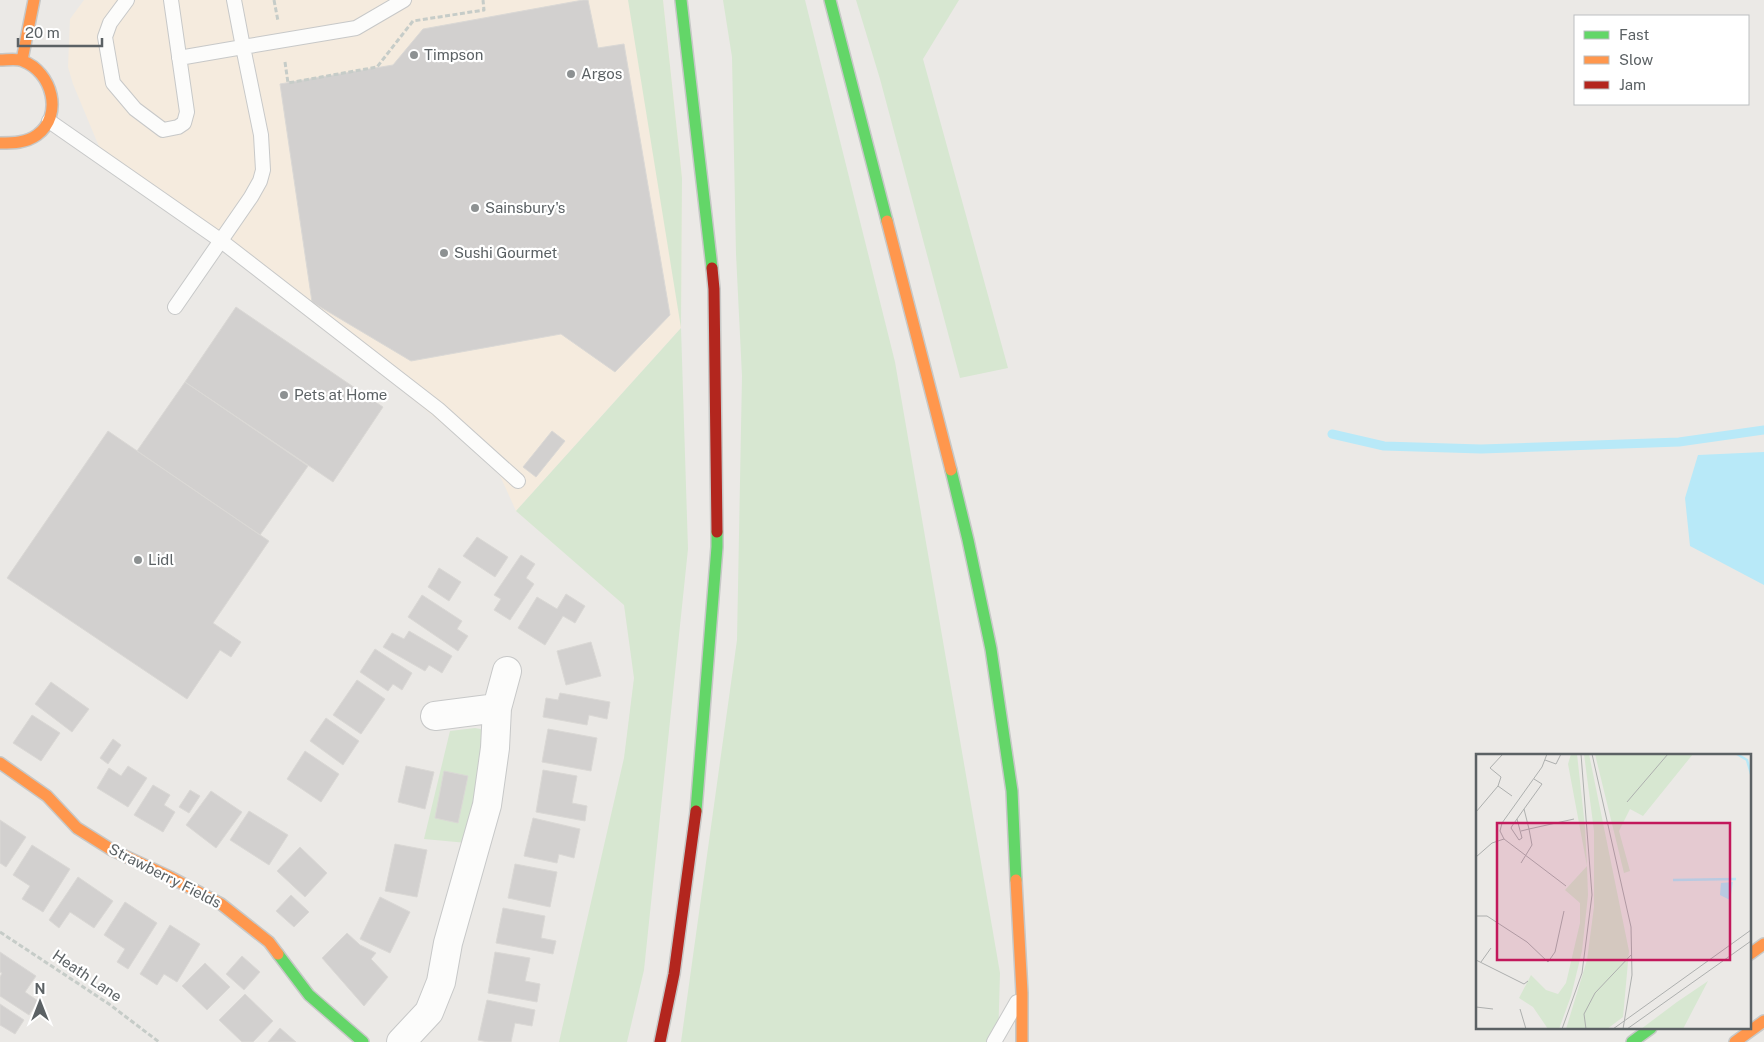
<svg xmlns="http://www.w3.org/2000/svg" width="1764" height="1042" viewBox="0 0 1764 1042" font-family="'Public Sans',sans-serif">
<style>
.commercial{fill:#f5ebde}
.green{fill:#d7e7d1}
.water{fill:#b8e9f8}
.lines{fill:none;stroke-linecap:round;stroke-linejoin:round}
.stream{stroke:#b8e9f8;stroke-width:9}
.building{fill:#d2d0cf;stroke:#dad8d5}
.lane-casing{stroke:#c7c8c8;stroke-width:16}
.street-casing{stroke:#c7c8c8;stroke-width:30}
.fast-casing{stroke:#c7c8c7;stroke-width:14}
.slow-casing{stroke:#c7c8c7;stroke-width:14}
.jam-casing{stroke:#c7c8c7;stroke-width:14}
.path{stroke:#c6ccc8;stroke-width:3;stroke-dasharray:5 2.5;stroke-linecap:butt}
.lane{stroke:#fcfcfb;stroke-width:14}
.street{stroke:#fcfcfb;stroke-width:28}
.fast{stroke:#63d668;stroke-width:11}
.slow{stroke:#ff974d;stroke-width:11}
.jam{stroke:#b3261e;stroke-width:11}
.poi-dot{fill:#8d9192;stroke:#fff;stroke-width:2}
.labels{text-anchor:middle;stroke-width:4.5;stroke-linejoin:round;paint-order:stroke}
.poi-label{font-size:15px;fill:#5b6164;stroke:#fff;text-anchor:start}
.street-label{font-size:15px;fill:#5b6164;stroke:#fff}
.inset-river{fill:none;stroke:#b8e9f8;stroke-width:2.5}
.inset-road{fill:none;stroke:#adafae;stroke-width:1}
.view{fill:#c2185b;fill-opacity:0.15;stroke:#c2185b;stroke-width:2.5}
.inset-edge{fill:none;stroke:#5b6164;stroke-width:2.5}
</style>
<rect width="100%" height="100%" fill="#ebe9e6"/>
<path class="commercial" d="M84,0H663L682,178L681,328L516,511L497,469L220,240L100,149L73,84L68,67L70,19Z"/>
<path class="green" d="M628,0H663L682,178L681,328L688,549L644,970L627,1042H559L624,758L634,678L624,605L516,511L681,328Z
M723,0H805L895,362L1000,973L998,1042H681L737,640L742,376L736,254L732,57Z
M856,0H959L923,59L1008,368L960,378L880,79Z
M475,728L485,730L490,738L467,843L424,839L450,731Z"/>
<path class="water" d="M1764,452V585L1690,546L1685,498L1698,455Z"/>
<g class="lines">
<path class="stream" d="M1332,434L1384,446L1481,449L1679,442L1764,430"/>
</g>
<path class="building" d="M583,0H588L598,48L624,44L670,315L615,372L561,334L411,361L312,302L280,84L393,65L423,29Z
M236,307L383,407L333,482L185,382Z
M185,382L308,466L260,535L137,451Z
M108,431L269,541L213,623L241,642L231,657L220,650L187,699L7,578Z
M552,431L565,441L536,477L523,467Z
M477,537L508,557L495,577L463,556Z
M521,555L535,564L526,578L534,584L510,620L494,610L501,599L494,595Z
M439,568L461,582L449,601L428,587Z
M566,594L585,606L575,623L563,616L545,645L518,628L537,597L557,609Z
M422,595L462,621L457,629L468,636L458,651L408,617Z
M409,631L452,656L442,673L429,665L425,671L383,647L392,633L404,639Z
M591,642L601,676L566,685L557,651Z
M375,649L412,673L402,690L393,684L388,691L360,672Z
M357,680L385,699L361,734L333,715Z
M51,682L89,709L72,732L35,704Z
M560,693L610,702L607,719L589,715L587,725L543,717L546,698L558,700Z
M32,715L60,733L41,761L13,743Z
M326,718L359,741L343,765L310,741Z
M548,729L597,738L591,771L542,762Z
M113,739L121,745L108,764L100,758Z
M305,751L339,774L321,802L287,779Z
M128,766L147,778L128,807L97,788L109,768L121,776Z
M406,766L434,772L425,809L398,802Z
M543,770L577,776L572,803L587,806L585,821L536,812Z
M444,771L468,776L458,823L435,818Z
M153,785L170,795L164,805L175,812L163,832L134,815Z
M190,790L200,796L189,813L179,807Z
M211,791L242,812L216,848L186,825Z
M249,811L288,835L269,865L230,840Z
M533,818L580,829L574,858L559,854L557,863L524,856Z
M0,820L26,837L6,867L0,863Z
M395,844L427,850L417,897L385,891Z
M32,845L70,869L43,912L22,899L30,886L13,875Z
M300,847L327,873L305,897L277,871Z
M515,864L557,872L550,907L508,898Z
M78,877L113,901L94,928L70,912L59,928L49,920Z
M291,895L309,912L294,927L276,911Z
M380,897L410,912L390,953L360,939Z
M125,902L157,923L128,969L117,962L125,949L104,935Z
M503,908L545,916L541,938L556,941L553,954L496,943Z
M170,925L200,944L177,982L164,974L157,985L140,974Z
M347,933L360,945L376,953L371,959L388,977L364,1006L322,958Z
M0,952L36,976L25,992L38,1001L29,1015L0,996V977L2,973L0,972Z
M495,952L530,958L525,981L540,984L537,1002L488,993Z
M242,956L260,972L244,990L226,974Z
M205,963L230,987L207,1010L182,986Z
M245,994L273,1021L253,1042H242L219,1020Z
M487,1000L535,1010L532,1026L515,1023L511,1042H488L478,1040Z
M0,1004L24,1020L15,1034L0,1025Z
M280,1028L296,1042H268Z"/>
<g class="lines">
<defs>
<path id="lane" d="M127,0L110,23L105,37L113,83L135,109L163,130L178,127L184,123L187,112L171,0
M179,58L243,47L234,0
M49,121L220,240L438,409L518,481
M175,307L251,197L260,181L263,170L261,135L243,47L356,28L404,0
M994,1042L1017,1002"/>
<path id="street" d="M435,716L497,708
M401,1042L429,1012L441,982L448,943L487,805L495,748L497,708L507,671"/>
<path id="fast" d="M681,0L712,268
M830,0L887,221
M951,470L968,540L991,649L1012,791L1016,880
M696,811L717,547V532
M278,954L309,995L363,1042
M1632,1042L1651,1028"/>
<path id="slow" d="M0,60C7,60 17,58 23,61C52,72 64,115 37,135C26,143 13,143 0,143
M22,60L34,0
M887,221L951,470
M0,763L47,796L77,828L112,850L170,877L221,904L269,942L278,954
M1016,880L1022,993V1042
M1750,954L1764,944
M1735,1042L1764,1021"/>
<path id="jam" d="M712,268L714,289L717,532
M660,1042L674,974L696,811"/>
</defs>
<use href="#lane" class="lane-casing"/>
<use href="#street" class="street-casing"/>
<use href="#fast" class="fast-casing"/>
<use href="#slow" class="slow-casing"/>
<use href="#jam" class="jam-casing"/>
<path class="path" d="M274,0L278,21
M285,62L288,83L377,67L413,21L484,10L483,0
M0,932L109,1004L159,1042"/>
<use href="#lane" class="lane"/>
<use href="#street" class="street"/>
<use href="#fast" class="fast"/>
<use href="#slow" class="slow"/>
<use href="#jam" class="jam"/>
</g>
<g class="poi-dot">
<circle cx="414" cy="55" r="5"/>
<circle cx="571" cy="74" r="5"/>
<circle cx="475" cy="208" r="5"/>
<circle cx="444" cy="253" r="5"/>
<circle cx="284" cy="395" r="5"/>
<circle cx="138" cy="560" r="5"/>
</g>
<g class="labels">
<g class="poi-label">
<text x="424" y="60">Timpson</text>
<text x="581" y="79">Argos</text>
<text x="485" y="213">Sainsbury's</text>
<text x="454" y="258">Sushi Gourmet</text>
<text x="294" y="400">Pets at Home</text>
<text x="148" y="565">Lidl</text>
</g>
<g class="street-label">
<text transform="translate(165 876) rotate(27)" y="5">Strawberry Fields</text>
<text transform="translate(87 976) rotate(34)" y="5">Heath Lane</text>
</g>
</g>
<g transform="translate(1476 754)">
<rect width="275" height="275" fill="#ebe9e6"/>
<path d="M95,0H101L109,73L111,112L112,141L106,197L95,242L83,275H72L57,253L43,244L55,221L70,236L82,240L90,229L104,169V149L89,136L111,112L92,10ZM108,0H113L153,197L147,263L131,275H90L111,206L118,153V77ZM119,0H217L167,62L154,55L143,77L154,117L148,119ZM232,227L207,275H165L201,248Z" fill="#d7e7d1"/>
<path d="M257,128L254,146L244,141L245,129Z" fill="#b8e9f8"/>
<path class="inset-river" d="M261,0L271,6L275,20M197,126L260,125"/>
<path class="inset-road" d="M116,0L155,173L156,221L147,275M69,6L80,10L85,0M22,32L36,42M151,48L192,0M0,58L22,32L25,23L14,14L26,1M41,65L46,84L43,86L35,74L36,72L48,55L66,30L58,25M45,77L53,75L48,55M28,85L90,132M0,103L16,89L28,85L24,77L26,69L66,13L71,0M45,109L56,91L53,75L98,65M0,162H11L51,188L72,208L79,198L88,157M0,206L48,230L52,227M5,208L15,194M0,253L17,255M44,255L50,275M86,275L106,219L116,141L105,0M110,275L108,260L119,239L155,201M137,275L275,176M151,275L275,187"/>
<path class="view" d="M21,69H254V206H21Z"/>
<rect width="275" height="275" class="inset-edge"/>
</g>
<rect x="1574" y="15" width="175" height="90" fill="#ffffff" stroke="#bdc0c1"/>
<rect x="1584" y="31" width="25" height="8" fill="#63d668" stroke="#bdc0c1"/>
<text x="1619" y="40" font-size="15" fill="#5b6164">Fast</text>
<rect x="1584" y="56" width="25" height="8" fill="#ff974d" stroke="#bdc0c1"/>
<text x="1619" y="65" font-size="15" fill="#5b6164">Slow</text>
<rect x="1584" y="81" width="25" height="8" fill="#b3261e" stroke="#bdc0c1"/>
<text x="1619" y="90" font-size="15" fill="#5b6164">Jam</text>
<g transform="translate(40 1002)" stroke="#ffffff" stroke-width="4" paint-order="stroke">
<path d="M0-4L9 19L0 12L-9 19Z" fill="#5b6164"/>
<text y="-8" font-size="14" font-weight="bold" text-anchor="middle" fill="#5b6164">N</text>
</g>
<path d="M18 38v8h84v-8" fill="none" stroke="#5b6164" stroke-width="2.5"/>
<text x="25" y="38" font-size="15" fill="#5b6164" stroke="#ffffff" stroke-width="4" paint-order="stroke">20 m</text>
</svg>
